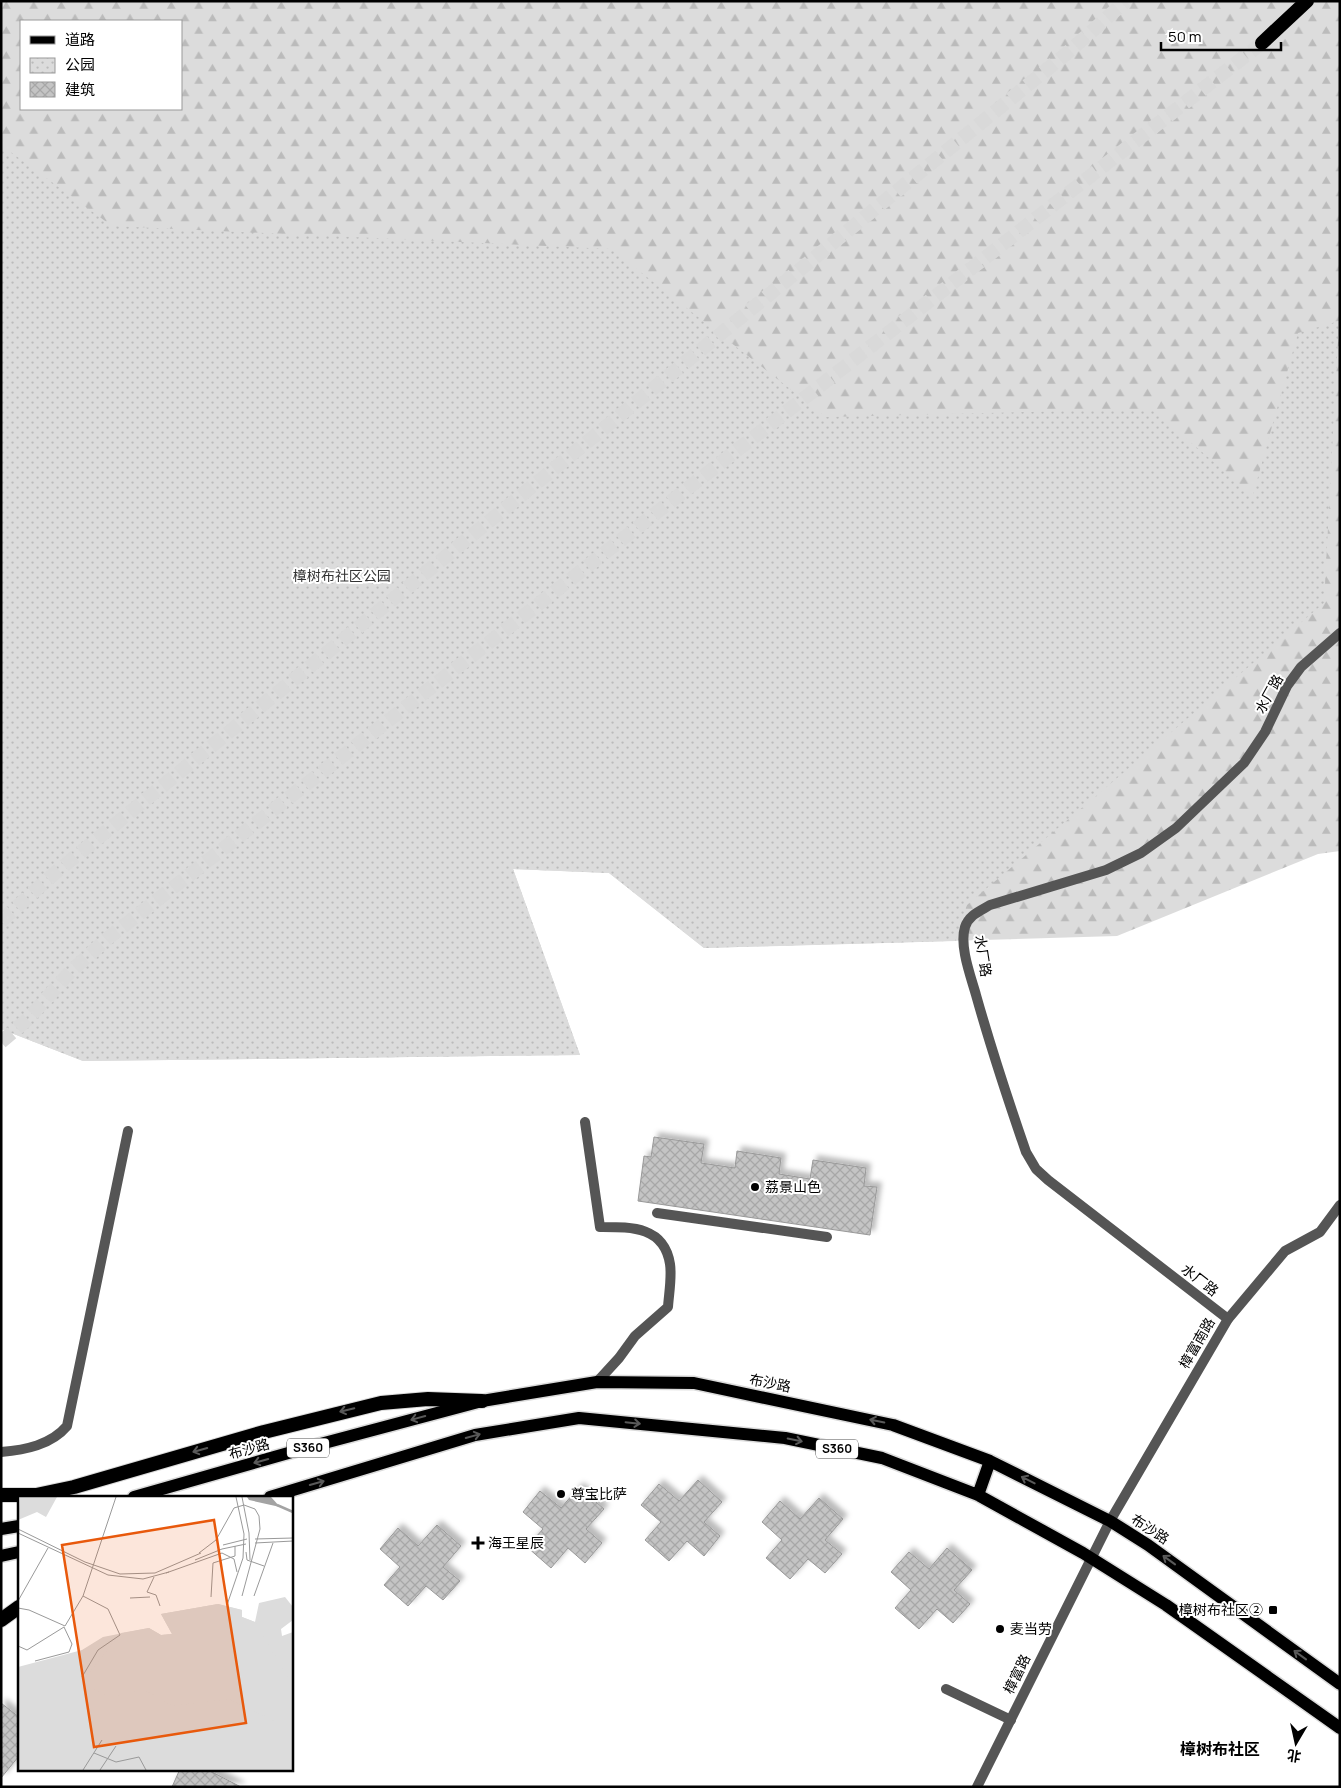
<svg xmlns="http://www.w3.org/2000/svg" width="1341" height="1788" viewBox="0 0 1341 1788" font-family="Manrope,'Noto Sans SC',sans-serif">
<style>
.forest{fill:url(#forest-firs);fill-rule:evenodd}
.park{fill:url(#park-dots)}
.building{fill:url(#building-cross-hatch);stroke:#999;filter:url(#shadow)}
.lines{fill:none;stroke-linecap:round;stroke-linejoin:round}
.trunk-tunnel{stroke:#d9d9d9;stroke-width:14;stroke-dasharray:14 7;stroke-linecap:butt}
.primary-casing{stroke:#dbdbdb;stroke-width:15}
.trunk-casing{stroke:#dbdbdb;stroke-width:16}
.minor{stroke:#555;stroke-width:10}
.tertiary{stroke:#555;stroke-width:10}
.primary{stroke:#000;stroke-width:12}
.trunk{stroke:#000;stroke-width:14}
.oneway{stroke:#595959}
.poi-dot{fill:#000;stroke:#fff;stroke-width:2}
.labels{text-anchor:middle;stroke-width:4;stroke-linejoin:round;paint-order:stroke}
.shield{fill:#fff;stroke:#4c4c4c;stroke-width:1}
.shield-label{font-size:12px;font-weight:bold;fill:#000}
.park-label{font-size:14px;fill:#333;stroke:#fff}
.street-label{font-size:14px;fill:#000;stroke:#fff}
.poi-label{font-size:14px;fill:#000;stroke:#fff;text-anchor:start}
.quarter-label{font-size:16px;font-weight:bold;fill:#000;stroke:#fff}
.inset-river{fill:none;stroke:#a3a3a3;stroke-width:2.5}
.inset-road{fill:none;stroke:#999;stroke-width:1}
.view{fill:#e8590c;fill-opacity:0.15;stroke:#e8590c;stroke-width:2.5}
.inset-edge{fill:none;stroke:#000;stroke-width:2.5}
</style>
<defs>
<pattern id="forest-firs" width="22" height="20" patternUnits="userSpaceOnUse" patternTransform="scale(1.25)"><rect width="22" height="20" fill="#dcdcdc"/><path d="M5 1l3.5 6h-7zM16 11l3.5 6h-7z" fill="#bbb"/></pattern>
<pattern id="park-dots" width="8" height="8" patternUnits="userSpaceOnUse" patternTransform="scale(1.25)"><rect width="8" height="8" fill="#dcdcdc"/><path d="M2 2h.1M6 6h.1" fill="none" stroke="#bbb" stroke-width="1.8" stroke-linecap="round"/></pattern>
<pattern id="building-cross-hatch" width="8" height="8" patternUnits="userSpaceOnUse" patternTransform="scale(1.25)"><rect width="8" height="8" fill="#c4c4c4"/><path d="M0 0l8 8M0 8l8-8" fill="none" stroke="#a7a7a7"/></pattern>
<filter id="shadow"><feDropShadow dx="4.5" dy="-4.5" stdDeviation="2.5" flood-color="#0004"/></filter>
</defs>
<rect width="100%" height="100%" fill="#fff"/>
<path class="forest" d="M1,1H1340V851L1318,854L1117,936L704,948L609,873L513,869L580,1055L83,1061L1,1029ZM21,21H181V109H21Z"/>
<path class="park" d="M1,145L112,226L611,249L826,417L1151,409L1253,495L1298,333L1339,321L1324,603L967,905L955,941L704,948L609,873L513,869L580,1055L83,1061L1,1029Z"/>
<path class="building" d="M654,1137L704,1144L701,1163L735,1168L737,1151L781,1158L779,1174L810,1179L813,1160L866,1168L864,1186L877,1187L870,1235L638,1201L644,1156L651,1157Z
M698,1480L722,1502L704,1522L720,1536L704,1556L687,1541L669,1561L645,1540L661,1522L641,1505L659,1484L679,1501Z
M579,1487L604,1509L586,1529L602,1543L585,1563L568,1548L551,1568L527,1547L543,1529L523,1512L540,1491L561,1508Z
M819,1498L843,1519L825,1540L842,1554L825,1573L808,1559L790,1579L766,1558L782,1540L762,1522L780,1501L800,1519Z
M437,1525L461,1546L443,1567L460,1581L443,1600L426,1586L408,1606L384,1585L400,1567L380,1549L398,1528L418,1546Z
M947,1548L972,1570L954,1590L970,1604L953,1623L937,1609L919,1629L895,1608L911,1590L891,1572L909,1552L929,1569Z
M1,1703L19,1717V1756L1,1778Z
M180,1769H206L241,1787H172Z"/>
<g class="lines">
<path class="trunk-tunnel" d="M1,921L55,873L1066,54L1126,1
M1,1042L28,1019L70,972L108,938L1262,43"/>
<defs>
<path id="primary" d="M978,1495L990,1461
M134,1497L313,1446L482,1401L597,1382L694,1383L893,1425L990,1461L1110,1521L1148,1545L1340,1684
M270,1497L475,1435L579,1418L785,1438L882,1458L978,1495L1083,1553L1166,1605L1340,1728
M1,1529L19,1526
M1,1556L19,1552"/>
<path id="trunk" d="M1262,43L1307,1
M1,1495H36L74,1487L264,1432L381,1403L428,1399L482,1401
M1,1620L19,1607"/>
</defs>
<use href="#primary" class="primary-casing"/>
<use href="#trunk" class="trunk-casing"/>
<path class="minor" d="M585,1122L600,1227C631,1227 664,1226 670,1264C672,1277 669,1293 668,1307L635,1336L619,1358L597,1382
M657,1213L827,1237
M1228,1319L1048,1180L1036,1169L1026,1152C1008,1100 991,1048 976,995C971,977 959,946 965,927C969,915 980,911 990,905L1106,870L1141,853L1176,828L1244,763L1265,732L1287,686L1301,667L1340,633
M1,1452C25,1450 51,1445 67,1426L128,1131
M946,1689L1011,1720"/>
<path class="tertiary" d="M977,1787L1110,1521L1228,1319L1285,1251L1320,1232L1340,1205"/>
<use href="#primary" class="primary"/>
<use href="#trunk" class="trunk"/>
</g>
<defs><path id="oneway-shaft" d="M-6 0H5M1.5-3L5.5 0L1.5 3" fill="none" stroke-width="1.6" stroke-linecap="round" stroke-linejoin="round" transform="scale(1.25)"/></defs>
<g class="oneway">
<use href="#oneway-shaft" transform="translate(347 1410) rotate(167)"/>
<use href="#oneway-shaft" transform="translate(418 1418) rotate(165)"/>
<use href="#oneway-shaft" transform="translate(877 1421) rotate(-168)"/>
<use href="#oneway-shaft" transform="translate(633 1423) rotate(6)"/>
<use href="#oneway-shaft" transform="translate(473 1436) rotate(-15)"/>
<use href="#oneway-shaft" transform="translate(795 1440) rotate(12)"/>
<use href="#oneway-shaft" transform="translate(200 1450) rotate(164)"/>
<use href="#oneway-shaft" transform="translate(261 1461) rotate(164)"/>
<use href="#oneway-shaft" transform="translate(1028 1480) rotate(-153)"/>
<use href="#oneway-shaft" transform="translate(317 1483) rotate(-16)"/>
<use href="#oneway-shaft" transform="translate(1169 1560) rotate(-144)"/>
<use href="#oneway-shaft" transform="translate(1300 1655) rotate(-144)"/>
</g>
<g class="poi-dot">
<circle cx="755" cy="1187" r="5"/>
<circle cx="561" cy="1494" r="5"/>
<path d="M475.5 1535.5h5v5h5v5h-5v5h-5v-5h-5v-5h5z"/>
<rect x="1268" y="1605" width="10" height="10" rx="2.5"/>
<circle cx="1000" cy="1629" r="5"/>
</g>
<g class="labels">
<g class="shield">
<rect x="287" y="1438.5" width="42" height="19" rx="4"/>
<rect x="816" y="1439.5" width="42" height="19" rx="4"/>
</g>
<g class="shield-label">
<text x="308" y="1452">S360</text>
<text x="837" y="1453">S360</text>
</g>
<g class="park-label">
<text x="342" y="581">樟树布社区公园</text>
</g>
<g class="street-label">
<text transform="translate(1269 694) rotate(-61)" y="5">水厂路</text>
<text transform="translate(983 956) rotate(81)" y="5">水厂路</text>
<text transform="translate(1200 1280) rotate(38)" y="5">水厂路</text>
<text transform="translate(1197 1343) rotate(-60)" y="5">樟富南路</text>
<text transform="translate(770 1383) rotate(11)" y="5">布沙路</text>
<text transform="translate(249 1449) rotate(-16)" y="5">布沙路</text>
<text transform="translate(1150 1529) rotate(33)" y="5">布沙路</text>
<text transform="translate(1017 1674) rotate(-64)" y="5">樟富路</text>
</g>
<g class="poi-label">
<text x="765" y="1192">荔景山色</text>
<text x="571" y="1499">尊宝比萨</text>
<text x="488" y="1548">海王星辰</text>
<text x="1263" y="1615" text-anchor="end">樟树布社区②</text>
<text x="1010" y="1634">麦当劳</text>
</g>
<g class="quarter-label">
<text x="1220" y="1755">樟树布社区</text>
</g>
</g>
<g transform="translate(18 1496)">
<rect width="275" height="275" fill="#fff"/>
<path d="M2,1H39L28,21L19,16L0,24ZM267,101L275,111V124L263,133L264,140L275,136V274H0V171L64,154L85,141L131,132L143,139L154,138L143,118L200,108L224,114V121L237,126L241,107Z" fill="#dcdcdc"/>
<path d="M200,108L224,114V121L237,126L275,190V226L265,229L211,203L154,210L127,194L90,201L77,193L75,212L71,214L67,182L103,137L131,132L143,139L154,138L143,118Z" fill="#dcdcdc"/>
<path d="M229,1H253L262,11L231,4Z" fill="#a3a3a3"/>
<path class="inset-river" d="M259,9L275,16"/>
<path class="inset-road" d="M224,1L231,37L232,64M0,33L67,66L102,78L137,77L183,57M0,37L90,79L125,83L151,76M237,43L275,42M237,47L275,45M205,49L229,43M228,56L229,64L246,70M181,57L198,44L216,12L226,9L237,13L241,20L242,33L224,100M177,64L204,53L228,48M148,77L204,57L216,63L219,76M136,81L129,96L138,99L142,110M236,100L255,47M193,101L195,67L217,60V50M112,102L132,101M0,105L30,52M209,109L225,62L226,38L218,1M0,112L11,114L47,130L65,100L98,1M0,150L9,154L46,131M17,165L51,156L54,148L46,131M64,181L80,154L102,139L90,113L65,100M76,257L98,266L121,261L128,274M65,274L84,244M82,274L98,250"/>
<path class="view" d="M196,24L228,227L76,251L44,49Z"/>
<rect width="275" height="275" class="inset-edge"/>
</g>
<rect width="1341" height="1788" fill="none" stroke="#000000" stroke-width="5"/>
<rect x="20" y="20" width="162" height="90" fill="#ffffff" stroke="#999999"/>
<rect x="30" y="36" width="25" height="8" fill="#000000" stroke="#999999"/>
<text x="65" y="45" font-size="15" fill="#000000">道路</text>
<rect x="30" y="58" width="25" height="15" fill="url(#park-dots)" stroke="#999999"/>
<text x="65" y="70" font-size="15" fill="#000000">公园</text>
<rect x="30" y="82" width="25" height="15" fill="url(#building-cross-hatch)" stroke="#999999"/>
<text x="65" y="95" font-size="15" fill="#000000">建筑</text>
<g transform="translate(1296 1743) rotate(189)" stroke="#ffffff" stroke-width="4" paint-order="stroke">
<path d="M0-4L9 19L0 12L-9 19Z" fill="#000000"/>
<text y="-8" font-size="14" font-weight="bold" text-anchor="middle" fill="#000000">北</text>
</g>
<path d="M1161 42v8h120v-8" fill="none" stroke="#000000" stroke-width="2.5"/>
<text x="1168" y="42" font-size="15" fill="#000000" stroke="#ffffff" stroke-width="4" paint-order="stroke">50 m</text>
</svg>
